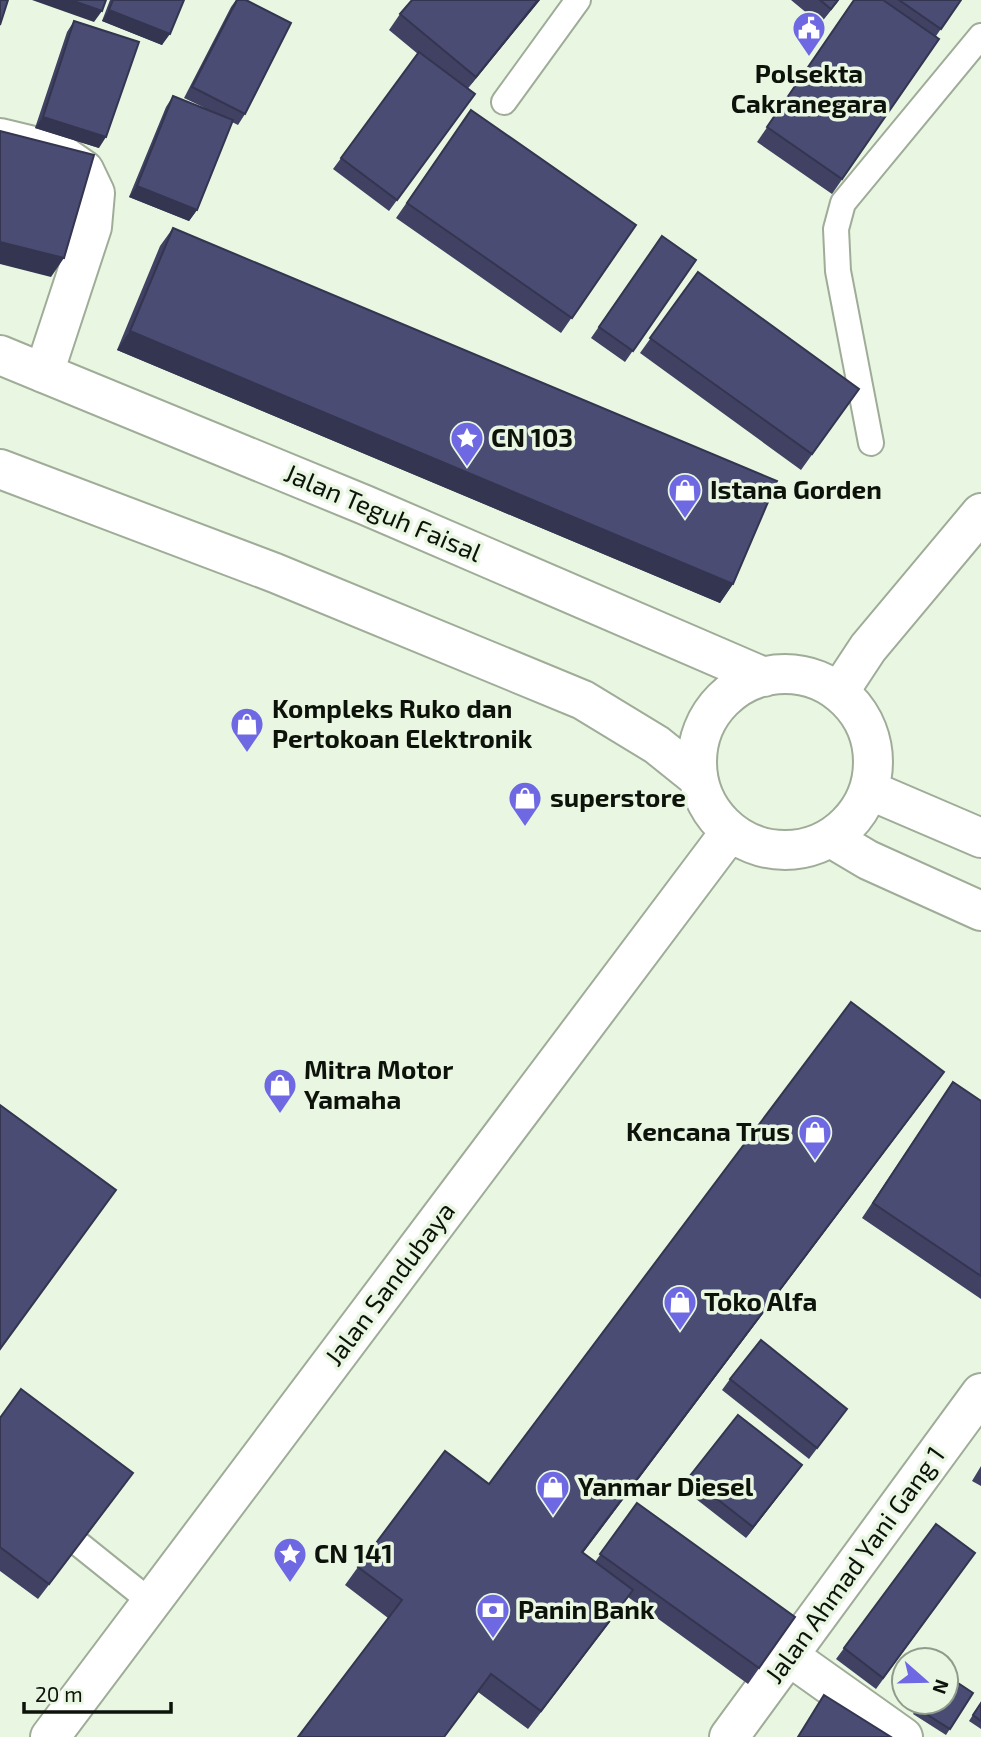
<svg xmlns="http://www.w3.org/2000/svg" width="981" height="1737" viewBox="0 0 981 1737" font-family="'Exo 2',sans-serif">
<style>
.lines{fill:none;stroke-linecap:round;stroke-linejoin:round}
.lane-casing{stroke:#9fac98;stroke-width:28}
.street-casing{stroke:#9fac98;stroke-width:42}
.primary-casing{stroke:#9fac98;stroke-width:42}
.highway-casing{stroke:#9fac98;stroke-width:42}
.lane{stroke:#fff;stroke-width:24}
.street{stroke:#fff;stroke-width:38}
.primary{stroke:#fff;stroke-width:38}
.highway{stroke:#fff;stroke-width:38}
.wall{fill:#404163}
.shaded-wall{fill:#343550}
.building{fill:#4a4c73;stroke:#343550;stroke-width:2}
.labels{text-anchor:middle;stroke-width:7;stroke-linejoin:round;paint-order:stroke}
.poi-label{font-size:26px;font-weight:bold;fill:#0d120b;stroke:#e9f7e2;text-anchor:start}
.street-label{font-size:26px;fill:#0d120b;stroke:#e9f7e2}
</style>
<rect width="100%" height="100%" fill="#e9f7e2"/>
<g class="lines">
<defs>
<path id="lane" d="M504,102L578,0
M871,443L838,271L836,229L843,203L981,36
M80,1545L151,1602"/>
<path id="street" d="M0,138L58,152L84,170L95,193L92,227L44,373
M789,1656L903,1737
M729,1737L981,1393"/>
<path id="primary" d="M839,692L868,648L981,513"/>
<path id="highway" d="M0,355L365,505L764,677
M0,469L275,573L583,700L657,745L698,778
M697 762a88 88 0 1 1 176 0a88 88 0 1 1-176 0Z
M869,790L981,838
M831,838L868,860L981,911
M50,1737L730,832"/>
</defs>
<use href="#lane" class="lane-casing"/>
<use href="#street" class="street-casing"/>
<use href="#primary" class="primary-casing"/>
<use href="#highway" class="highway-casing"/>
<use href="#lane" class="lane"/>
<use href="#street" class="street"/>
<use href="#primary" class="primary"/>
<use href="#highway" class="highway"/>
</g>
<path class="wall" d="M110,0H184L162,45L102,21Z
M236,0H246L245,114L238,125L232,122L197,210L189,221L129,197L166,107L173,96L205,108L184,98L231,7Z
M540,0L468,88L475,94L389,211L333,169L418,54L389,30L400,14Z
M791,0H839L820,24Z
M854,0H961L936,36L939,39L832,194L757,142Z
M74,21L99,148L35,128L67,32Z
M471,110L636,225L561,333L396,218Z
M173,228L733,584L720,603L117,350L160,246Z
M662,236L696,260L625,362L591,338Z
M698,272L859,389L801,470L640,353Z
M931,1090L583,1553L595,1562L637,1503L795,1617L748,1684L628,1597L528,1729L478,1692L388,1618L345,1585L358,1567L489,1484Z
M942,1098L981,1101V1299L862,1218Z
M730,1379L847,1409L809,1459L722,1390Z
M0,1418L122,1488L38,1599L0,1571Z
M802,1465L746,1538L682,1488L689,1477Z
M981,1466V1486L972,1481Z
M936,1524L975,1553L876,1689L836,1659Z
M973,1693L946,1735L913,1714L921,1702Z
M981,1702V1729L969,1721Z"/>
<path class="shaded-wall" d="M32,0H71L102,11L94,22Z
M538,0H540L465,92L476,77Z
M838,0H839L820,24L831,9Z
M109,10L170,34L162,45L102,21Z
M43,117L106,137L99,148L35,128Z
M137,186L197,210L189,221L129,197Z
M0,242L64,258L51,277L0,264Z
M130,331L733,584L720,603L117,350Z
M944,1072L931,1090L569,1571L582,1552Z
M802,1465L794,1476L746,1538L753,1527Z
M133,1473L122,1488L38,1599L49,1584Z
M633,1590L620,1609L528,1729L541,1711Z"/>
<path class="building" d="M0,0H8L0,25Z
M71,0H106L102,11Z
M113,0H184L170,34L109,10Z
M237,0H246L291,23L245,114L192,87Z
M412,0H538L476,77L400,14Z
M820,0H838L831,9Z
M854,0H883L939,39L842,179L767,127Z
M899,0H961L941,29Z
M74,21L139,42L106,137L43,117Z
M419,52L475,94L397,200L341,158Z
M173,96L233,120L197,210L137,186Z
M471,110L636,225L572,318L407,203Z
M0,131L94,155L64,258L0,242Z
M173,228L777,481L733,584L130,331Z
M662,236L696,260L633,351L599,327Z
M698,272L859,389L812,454L650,338Z
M851,1002L944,1072L582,1552L633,1590L541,1711L491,1674L444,1737H298L402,1600L358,1567L445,1451L489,1484Z
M953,1082L981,1101V1276L873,1203Z
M0,1105L116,1190L0,1349Z
M761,1340L847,1409L817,1448L730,1379Z
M21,1389L133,1473L49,1584L0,1547V1418Z
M738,1415L802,1465L753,1527L689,1477Z
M637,1503L795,1617L759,1668L600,1554Z
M936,1524L975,1553L883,1678L844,1648Z
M946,1675L973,1693L950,1729L917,1708L921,1702H946Z
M824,1695L891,1737H798Z
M981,1703V1721L973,1715Z"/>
<defs>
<symbol id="civic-pin" viewBox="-11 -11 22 30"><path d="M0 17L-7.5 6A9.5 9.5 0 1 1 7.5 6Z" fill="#6e69e3" stroke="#e9f7e2"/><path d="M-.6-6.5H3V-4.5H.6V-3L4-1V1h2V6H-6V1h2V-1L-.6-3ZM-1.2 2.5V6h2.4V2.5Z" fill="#fff"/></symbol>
<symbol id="sight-pin" viewBox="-11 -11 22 30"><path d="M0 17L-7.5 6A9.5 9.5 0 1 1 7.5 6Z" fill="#6e69e3" stroke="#e9f7e2"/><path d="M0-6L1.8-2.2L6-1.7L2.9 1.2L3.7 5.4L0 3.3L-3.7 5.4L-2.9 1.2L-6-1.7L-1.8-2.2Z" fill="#fff"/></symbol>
<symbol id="shop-pin" viewBox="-11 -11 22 30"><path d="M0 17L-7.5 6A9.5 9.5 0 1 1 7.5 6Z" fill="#6e69e3" stroke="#e9f7e2"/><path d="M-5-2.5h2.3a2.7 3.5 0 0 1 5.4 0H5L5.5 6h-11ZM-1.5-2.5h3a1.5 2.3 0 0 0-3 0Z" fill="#fff"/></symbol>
<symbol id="bank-pin" viewBox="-11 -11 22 30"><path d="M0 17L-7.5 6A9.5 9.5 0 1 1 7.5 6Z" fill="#6e69e3" stroke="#e9f7e2"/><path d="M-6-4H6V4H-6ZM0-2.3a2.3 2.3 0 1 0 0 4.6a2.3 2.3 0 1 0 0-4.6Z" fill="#fff"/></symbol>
</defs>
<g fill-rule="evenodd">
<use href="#civic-pin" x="790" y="9" width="38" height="52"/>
<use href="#sight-pin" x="448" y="419" width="38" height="52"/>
<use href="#shop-pin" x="666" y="471" width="38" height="52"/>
<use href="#shop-pin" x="228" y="705" width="38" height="52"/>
<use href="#shop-pin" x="506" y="779" width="38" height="52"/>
<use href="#shop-pin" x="261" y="1066" width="38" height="52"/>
<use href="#shop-pin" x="796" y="1113" width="38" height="52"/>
<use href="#shop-pin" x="661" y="1283" width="38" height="52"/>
<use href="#shop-pin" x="534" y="1468" width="38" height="52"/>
<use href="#sight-pin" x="271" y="1535" width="38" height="52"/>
<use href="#bank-pin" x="474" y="1591" width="38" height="52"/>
</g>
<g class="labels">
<g class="poi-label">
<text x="809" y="83" text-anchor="middle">Polsekta<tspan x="809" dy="30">Cakranegara</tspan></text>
<text x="491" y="447">CN 103</text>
<text x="710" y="499">Istana Gorden</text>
<text x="272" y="718">Kompleks Ruko dan<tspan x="272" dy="30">Pertokoan Elektronik</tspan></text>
<text x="550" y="807">superstore</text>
<text x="304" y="1079">Mitra Motor<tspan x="304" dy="30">Yamaha</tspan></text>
<text x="790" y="1141" text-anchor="end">Kencana Trus</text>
<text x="704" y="1311">Toko Alfa</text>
<text x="578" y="1496">Yanmar Diesel</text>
<text x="314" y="1563">CN 141</text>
<text x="518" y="1619">Panin Bank</text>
</g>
<g class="street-label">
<text transform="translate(383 513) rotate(23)" y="9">Jalan Teguh Faisal</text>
<text transform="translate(390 1284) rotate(-53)" y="9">Jalan Sandubaya</text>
<text transform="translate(855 1565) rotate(-54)" y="9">Jalan Ahmad Yani Gang 1</text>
</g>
</g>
<g transform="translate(925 1681) rotate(110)"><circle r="33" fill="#e9f7e2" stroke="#919b8c" stroke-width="2"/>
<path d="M0-5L12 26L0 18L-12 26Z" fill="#6e69e3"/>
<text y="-10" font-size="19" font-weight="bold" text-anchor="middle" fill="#0d120b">N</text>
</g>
<path d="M24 1702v10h147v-10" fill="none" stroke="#0d120b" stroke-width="3.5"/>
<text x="35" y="1702" font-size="21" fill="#0d120b" stroke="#e9f7e2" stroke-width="5" paint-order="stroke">20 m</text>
</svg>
